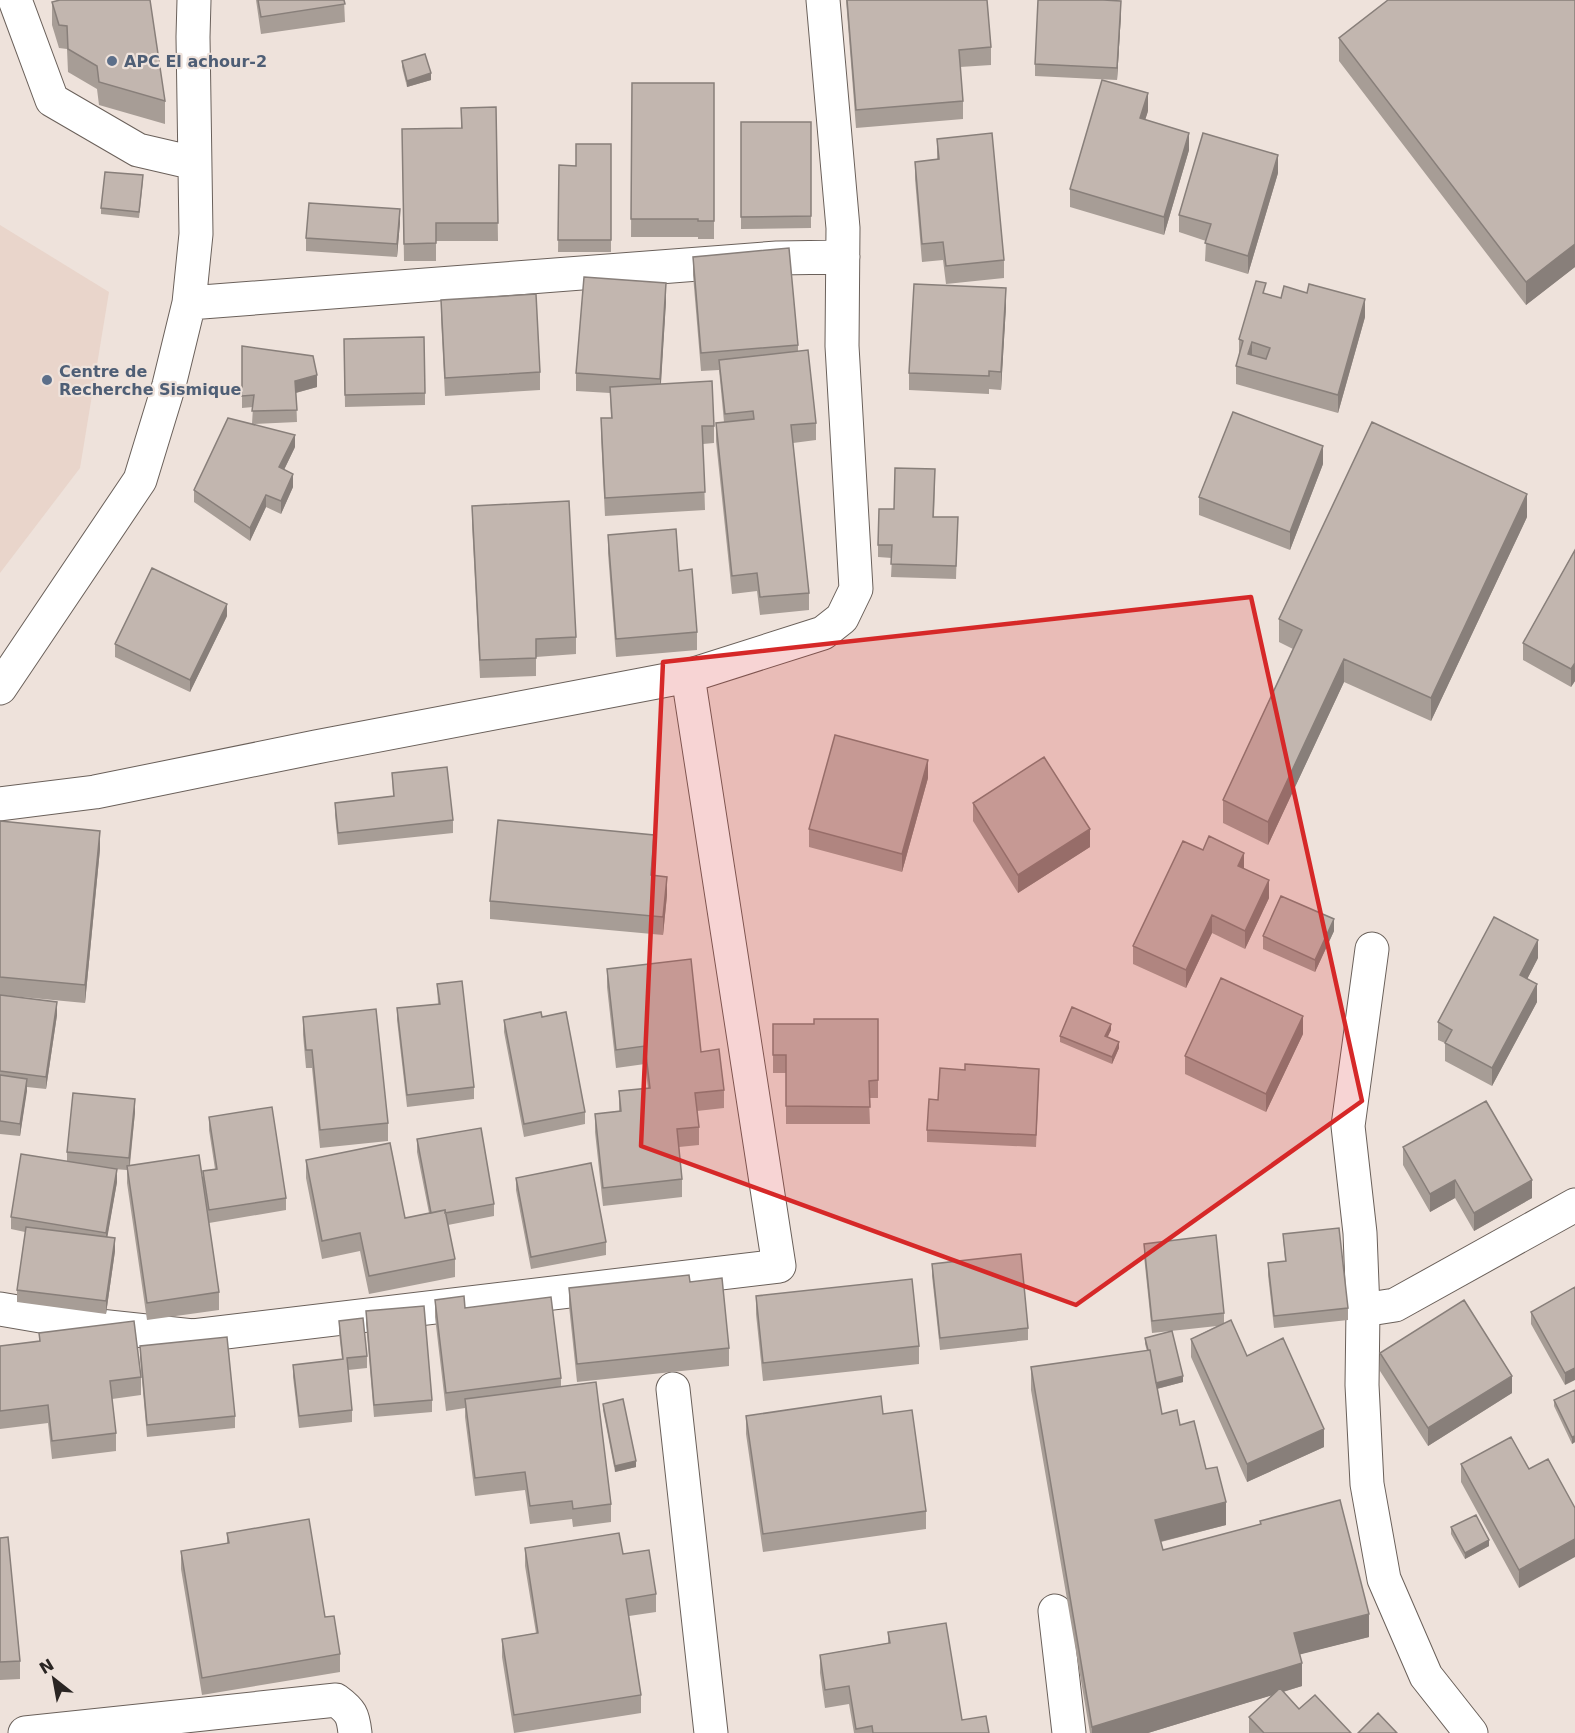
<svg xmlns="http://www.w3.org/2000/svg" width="1575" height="1733" viewBox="0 0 1575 1733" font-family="'DejaVu Sans',sans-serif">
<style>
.built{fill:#e9d5cb}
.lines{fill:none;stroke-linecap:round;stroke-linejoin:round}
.minor-casing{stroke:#6a605a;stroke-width:35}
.minor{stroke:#fff;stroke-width:33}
.wall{fill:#a79d96}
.shaded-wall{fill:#887f7a}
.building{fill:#c2b6af;stroke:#887f7a;stroke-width:1.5;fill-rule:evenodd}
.marked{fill:#d62828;fill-opacity:0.2;stroke:#d62828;stroke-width:4.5;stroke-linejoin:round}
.service-dot{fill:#5c6f8a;stroke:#eee2db;stroke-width:2}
.labels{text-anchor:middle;stroke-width:4.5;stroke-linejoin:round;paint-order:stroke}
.service-label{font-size:16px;font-weight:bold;fill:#4e5e75;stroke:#eee2db;text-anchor:start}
</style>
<rect width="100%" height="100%" fill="#eee2db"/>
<path class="built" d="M0,225L109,292L80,468L0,573Z"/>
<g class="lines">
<defs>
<path id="minor" d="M15,0L52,100L138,150L194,163
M189,303L777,258L843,257
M688,676L823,633L842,618L856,589L842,346L843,228L823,0
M0,688L140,480L169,385L189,303L196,234L193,37L194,0
M0,804L95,792L316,747L688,676L779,1266L193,1336L99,1326L0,1309
M1372,949L1348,1126L1360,1233L1363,1310L1362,1385L1367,1484L1384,1579L1426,1676L1471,1733
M1363,1310L1395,1305L1575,1205
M673,1389L711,1733
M1055,1611L1069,1733
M25,1733L336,1700C351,1711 353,1715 355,1733"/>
</defs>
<use href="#minor" class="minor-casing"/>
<use href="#minor" class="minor"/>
</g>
<path class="wall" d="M256,0H344L345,22L261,34Z
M846,0H987L991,47V65L960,67L963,101V119L856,128Z
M1575,0V267L1526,305L1339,61V38Z
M52,2L165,101V124L99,105L97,89L68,72L67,49L59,48L52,25Z
M1121,14L1117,80L1035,76V64Z
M402,61L431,80L407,87L402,67Z
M632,83H714V239H698V237H631Z
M496,107L498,241H436V261H404L402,129L461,128V108Z
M1148,111L1145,120L1189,150L1164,235L1070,207V189Z
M741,122H811V228L741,229Z
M937,139L1004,260V278L946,284L943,260L922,262L915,179V162L937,159Z
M611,144V252H558L559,165L576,166Z
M1278,173L1248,274L1205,261L1206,241L1179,232V215Z
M143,181L139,218L101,214V208Z
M400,222L397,257L306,251V238Z
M693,257L798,345V351L816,423V440L793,443L809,593V610L760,615L757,591L732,594L716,441V423L724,422L719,370L701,371L693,275Z
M1266,294L1281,298L1365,317L1338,413L1236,384V366L1239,355V339Z
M441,300L540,372V390L445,396L441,318Z
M666,301L661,384L714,426V443L703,444L705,510L605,516L601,436V418H611L610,393L576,391V373Z
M1006,306L1001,390L989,389V394L909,390V373Z
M344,339L425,393V405L345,407Z
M242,346L317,387L296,393L297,422L252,424L253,407L242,408Z
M295,447L284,470L293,487L281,514L266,507L250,541L194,502V490Z
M1323,464L1290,550L1199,515V497Z
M935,481L934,517H958L956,579L891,577L892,558L878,557V545L894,509Z
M472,506L576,637V654L536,657V676L480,678L472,524Z
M1527,517L1431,721L1344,682L1268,845L1223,823V800L1293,649L1279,642V619Z
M608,535L679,571L697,632V650L616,657L608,553Z
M1575,550V681L1571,687L1523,660V643Z
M227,616L190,692L115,657V644Z
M392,773L453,820V833L338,845L335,815V803L393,796Z
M928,778L902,872L809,847V829Z
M973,803L1090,847L1018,893L973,821Z
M0,821L100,849L85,1003L0,995Z
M654,853L652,875L667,895L663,935L490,919V901Z
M1244,868L1269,898L1245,949L1212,933L1186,988L1133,964V946Z
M1334,931L1315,972L1263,949V936Z
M1538,958L1527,979L1537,1002L1492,1086L1445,1061V1043L1438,1040V1022Z
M607,969L701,1052L724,1090V1108L697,1111L699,1127V1145L679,1147L682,1179V1197L603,1206L595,1132V1114L619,1111V1091L648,1088L645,1064L616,1068L607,987Z
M437,984L474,1087V1099L407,1107L397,1020V1008L438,1004Z
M0,995L57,1015L46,1089L27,1087L20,1136L0,1134Z
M303,1017L388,1123V1141L320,1148L312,1068H306L303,1035Z
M542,1017L585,1112V1124L524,1137L504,1032V1020Z
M878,1019V1098H869L870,1124H786V1073H773V1024H814Z
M1111,1030L1107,1037L1119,1048L1112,1064L1060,1042V1036Z
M1303,1034L1266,1112L1185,1074V1056Z
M965,1070L1039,1081L1036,1147L927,1142V1130L938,1100Z
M135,1112L130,1165L203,1182V1171L215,1169L209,1130V1117L286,1198V1210L209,1223L219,1292V1310L147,1320L127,1183V1170L114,1169L117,1182L107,1237L115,1251L106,1314L17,1302V1290L25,1232L11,1229V1217L67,1161V1152Z
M417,1139L494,1204V1216L448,1225L455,1259V1277L369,1294L360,1251L322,1259L306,1178V1160L405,1218L429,1213L417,1152Z
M1403,1147L1532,1198L1474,1231L1455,1198L1430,1212L1403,1165Z
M516,1178L606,1242V1255L531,1269L516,1190Z
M1283,1234L1348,1308V1320L1274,1328L1268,1275V1263L1285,1261Z
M1144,1244L1224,1313V1323L1247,1356L1324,1447L1247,1482L1191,1357V1339L1217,1326L1152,1333L1144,1256Z
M932,1264L1028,1328V1340L940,1350L932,1276Z
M690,1282L729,1348V1366L577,1382L569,1306V1288Z
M1575,1287L1565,1385L1531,1324V1312Z
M756,1296L919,1346V1364L763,1381L756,1314Z
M435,1300L465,1308L561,1378V1387L611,1504V1522L573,1527L572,1519L530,1524L525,1490L475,1496L465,1417V1408L446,1411L435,1317Z
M366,1311L432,1400V1412L374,1417L366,1323Z
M339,1321L367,1356V1368L348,1370L352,1410V1422L299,1428L293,1377V1365L342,1359L339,1333Z
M39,1333L141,1377V1395L112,1399L116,1433V1451L52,1459L48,1423L0,1429V1346L39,1341Z
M1145,1338L1183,1382L1157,1389L1162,1414L1180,1425L1206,1469L1226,1525L1161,1542L1163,1550L1260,1525V1521L1369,1637L1300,1654L1302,1686L1283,1692L1299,1709L1351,1733H1249V1717L1272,1695L1148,1733H1090L1031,1390V1367L1147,1351L1145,1344Z
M140,1346L235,1416V1428L147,1437L140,1358Z
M1380,1353L1512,1393L1428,1446L1380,1371Z
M1575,1390V1442L1572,1444L1554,1406V1400Z
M603,1404L636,1467L615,1472L603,1410Z
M746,1416L926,1511V1529L763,1552L746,1434Z
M1461,1464L1529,1469L1519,1588L1461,1482Z
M1451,1527L1489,1546L1465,1559L1451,1534Z
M227,1533L340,1654V1672L202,1695L181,1569V1551L227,1544Z
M0,1538L20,1661V1679L0,1680Z
M525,1548L623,1554L656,1594V1612L629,1616L641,1695V1713L514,1733L502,1657V1639L536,1633L525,1566Z
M888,1632L962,1720L989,1733H854L849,1704L825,1708L820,1673V1655L888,1643Z"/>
<path class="shaded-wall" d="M1121,1V14L1117,80V68Z
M431,73V80L407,87V81Z
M1148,93V111L1140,136V118Z
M1189,133V150L1164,235V217Z
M1278,155V173L1248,274V256Z
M400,209V222L397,257V244Z
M1575,244V267L1526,305V282Z
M666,283V301L660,397V379Z
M1006,288V306L1001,390V372Z
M1365,299V317L1338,413V395Z
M1252,342V360L1248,354Z
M317,375V387L295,393V381Z
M295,435V447L279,480V467Z
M1323,446V464L1290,550V532Z
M293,474V487L281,514V501Z
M1527,494V517L1431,721V698Z
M266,495V507L250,541V528Z
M227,604V616L190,692V680Z
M1344,659V682L1268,845V822Z
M1575,663V681L1571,687V669Z
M928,760V778L902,872V854Z
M1090,829V847L1018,893V875Z
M100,831V849L85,1003V985Z
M654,835V853L651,893V875Z
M1244,853V871L1238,866Z
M667,877V895L663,935V917Z
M1269,880V898L1245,949V931Z
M1212,915V933L1186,988V970Z
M1334,919V931L1315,972V960Z
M1538,940V958L1520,993V975Z
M1537,984V1002L1492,1086V1068Z
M57,1002V1015L46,1089V1077Z
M1303,1016V1034L1266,1112V1094Z
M1111,1024V1030L1105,1043V1036Z
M1119,1042V1048L1112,1064V1057Z
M27,1079V1091L20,1136V1124Z
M135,1099V1112L129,1170V1158Z
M117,1169V1182L106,1245V1233Z
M1455,1180V1198L1430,1212V1194Z
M1532,1180V1198L1474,1231V1213Z
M115,1238V1251L106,1314V1301Z
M1575,1368V1380L1565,1385V1373Z
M1183,1376V1382L1156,1389V1383Z
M1512,1376V1393L1428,1446V1428Z
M1324,1429V1447L1247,1482V1464Z
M1575,1436V1442L1572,1444V1437Z
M636,1461V1467L615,1472V1466Z
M1226,1502V1525L1155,1543V1520Z
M1575,1539V1557L1519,1588V1570Z
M1489,1540V1546L1465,1559V1553Z
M1369,1614V1637L1294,1656V1633Z
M1302,1663V1686L1148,1733H1092V1727Z"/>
<path class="building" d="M60,0H150L165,101L99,82L97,66L68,49L67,26L59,25L52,2Z
M258,0H344L345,4L261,17Z
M847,0H987L991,47L959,50L963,101L856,110Z
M1038,0H1103L1121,1L1117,68L1035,64Z
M1388,0H1575V244L1526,282L1339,38Z
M425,54L431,73L407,81L402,61Z
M1102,80L1148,93L1140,118L1189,133L1164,217L1070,189Z
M632,83H714V221H698V219H631Z
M496,107L498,223H436V243L404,244L402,129L462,128L461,108Z
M741,122H811V216L741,217Z
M992,133L1004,260L946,266L943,242L922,244L915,162L939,159L937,139Z
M1203,133L1278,155L1248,256L1205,243L1211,224L1179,215Z
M576,144H611V240H558L559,165L576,166Z
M105,172L143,175L139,212L101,208Z
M309,203L400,209L397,244L306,238Z
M789,248L798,345L701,353L693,257Z
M584,277L666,283L660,379L576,373Z
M1256,281L1266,283L1263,293L1281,298L1284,286L1307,293L1309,284L1365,299L1338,395L1236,366L1243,341L1239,339ZM1252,342L1270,348L1266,359L1248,354Z
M914,284L1006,288L1001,372L989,371V376L909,373Z
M536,294L540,372L445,378L441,300Z
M424,337L425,393L345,395L344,339Z
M242,346L313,356L317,375L295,381L297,410L252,411L254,395L242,396Z
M808,350L816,423L791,425L809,593L760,597L757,573L732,576L716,423L754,419L753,411L725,414L719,360Z
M712,381L714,426H702L705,492L605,498L601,418H612L610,387Z
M1233,412L1323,446L1290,532L1199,497Z
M228,418L295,435L279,467L293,474L281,501L266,495L250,528L194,490Z
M1372,422L1527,494L1431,698L1344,659L1268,822L1223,800L1302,630L1279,619Z
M895,468L935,469L933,517H958L956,566L891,564L892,545H878L879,509H894Z
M569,501L576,637L536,639V658L480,660L472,506Z
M676,529L679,571L692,569L697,632L616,639L608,535Z
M1575,550V663L1571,669L1523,643Z
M152,568L227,604L190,680L115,644Z
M835,735L928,760L902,854L809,829Z
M1044,757L1090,829L1018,875L973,803Z
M447,767L453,820L338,833L335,803L394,796L392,773Z
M498,820L654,835L651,875L667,877L663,917L490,901Z
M0,821L100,831L85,985L0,977Z
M1209,836L1244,853L1238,866L1269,880L1245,931L1212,915L1186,970L1133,946L1183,841L1203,850Z
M1281,896L1334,919L1315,960L1263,936Z
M1494,917L1538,940L1520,975L1537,984L1492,1068L1445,1043L1452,1030L1438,1022Z
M691,959L701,1052L719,1049L724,1090L695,1093L699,1127L677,1129L682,1179L603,1188L595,1114L621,1111L619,1091L650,1088L645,1046L616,1050L607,969Z
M1221,978L1303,1016L1266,1094L1185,1056Z
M462,981L474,1087L407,1095L397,1008L440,1004L437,984Z
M0,995L57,1002L46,1077L0,1071Z
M1072,1007L1111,1024L1105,1036L1119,1042L1112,1057L1060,1036Z
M376,1009L388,1123L320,1130L312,1050H306L303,1017Z
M541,1012L542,1017L566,1012L585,1112L524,1124L504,1020Z
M814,1019H878V1080L869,1081L870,1107L786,1106V1055H773V1024H814Z
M965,1064L1039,1069L1036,1135L927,1130L929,1099L938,1100L940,1068L965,1070Z
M0,1075L27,1079L20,1124L0,1121Z
M73,1093L135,1099L129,1158L67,1152Z
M1486,1101L1532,1180L1474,1213L1455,1180L1430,1194L1403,1147Z
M272,1107L286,1198L209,1210L203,1171L217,1169L209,1117Z
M481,1128L494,1204L445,1213V1210L431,1213L417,1139Z
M390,1143L405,1218L445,1210L455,1259L369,1276L360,1233L322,1241L306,1160Z
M21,1154L117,1169L106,1233L11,1217Z
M199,1155L219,1292L147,1303L127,1166Z
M591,1163L606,1242L531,1257L516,1178Z
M26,1227L115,1238L106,1301L17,1290Z
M1339,1228L1348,1308L1274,1316L1268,1263L1286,1261L1283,1234Z
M1216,1235L1224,1313L1152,1321L1144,1244Z
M1021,1254L1028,1328L940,1338L932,1264Z
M689,1275L690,1282L722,1278L729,1348L577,1364L569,1288Z
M912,1279L919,1346L763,1363L756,1296Z
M1575,1287V1368L1565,1373L1531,1312Z
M464,1296L465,1308L551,1297L561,1378L446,1393L435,1300Z
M1464,1300L1512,1376L1428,1428L1380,1353Z
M424,1306L432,1400L374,1405L366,1311Z
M363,1318L367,1356L347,1358L352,1410L299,1416L293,1365L343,1359L339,1321Z
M1231,1320L1247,1356L1283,1338L1324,1429L1247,1464L1191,1339Z
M134,1321L141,1377L110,1381L116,1433L52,1441L48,1405L0,1411V1346L40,1341L39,1333Z
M1172,1331L1183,1376L1156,1383L1150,1350H1148L1145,1338Z
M227,1337L235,1416L147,1425L140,1346Z
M1150,1350L1162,1414L1177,1410L1180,1425L1194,1421L1206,1469L1217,1467L1226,1502L1155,1520L1163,1550L1261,1524L1260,1521L1340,1500L1369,1614L1294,1633L1302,1663L1092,1727L1031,1367Z
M596,1382L611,1504L573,1509L572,1501L530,1506L525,1472L475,1478L465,1399Z
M1575,1390V1436L1572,1437L1554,1400Z
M881,1396L883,1414L912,1410L926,1511L763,1534L746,1416Z
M623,1399L636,1461L615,1466L603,1404Z
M1511,1437L1529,1469L1548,1459L1575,1508V1539L1519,1570L1461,1464Z
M1476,1515L1489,1540L1465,1553L1451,1527Z
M309,1519L325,1617L334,1616L340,1654L202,1678L181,1551L229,1543L227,1533Z
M619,1533L623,1554L649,1550L656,1594L626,1599L641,1695L514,1715L502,1639L538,1633L525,1548Z
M8,1537L20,1661L0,1662V1538Z
M946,1623L962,1720L986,1716L989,1733H873L872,1726L856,1729L849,1686L825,1690L820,1655L890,1643L888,1632Z
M1280,1688L1299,1709L1315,1695L1351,1733H1264L1249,1717Z
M1378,1713L1397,1733H1358Z"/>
<path class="marked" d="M1251,597L1362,1101L1076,1305L641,1146L663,662Z"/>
<g class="service-dot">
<circle cx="112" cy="61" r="6"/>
<circle cx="47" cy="380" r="6"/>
</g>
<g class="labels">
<g class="service-label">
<text x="124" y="67">APC El achour-2</text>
<text x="59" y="377">Centre de<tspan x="59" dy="18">Recherche Sismique</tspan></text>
</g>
</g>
<g transform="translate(54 1679) rotate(329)" stroke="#eee2db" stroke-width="4.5" paint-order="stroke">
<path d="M0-4.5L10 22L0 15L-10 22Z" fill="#2a2523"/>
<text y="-9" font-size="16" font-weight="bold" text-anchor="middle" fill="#2a2523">N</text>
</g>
</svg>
